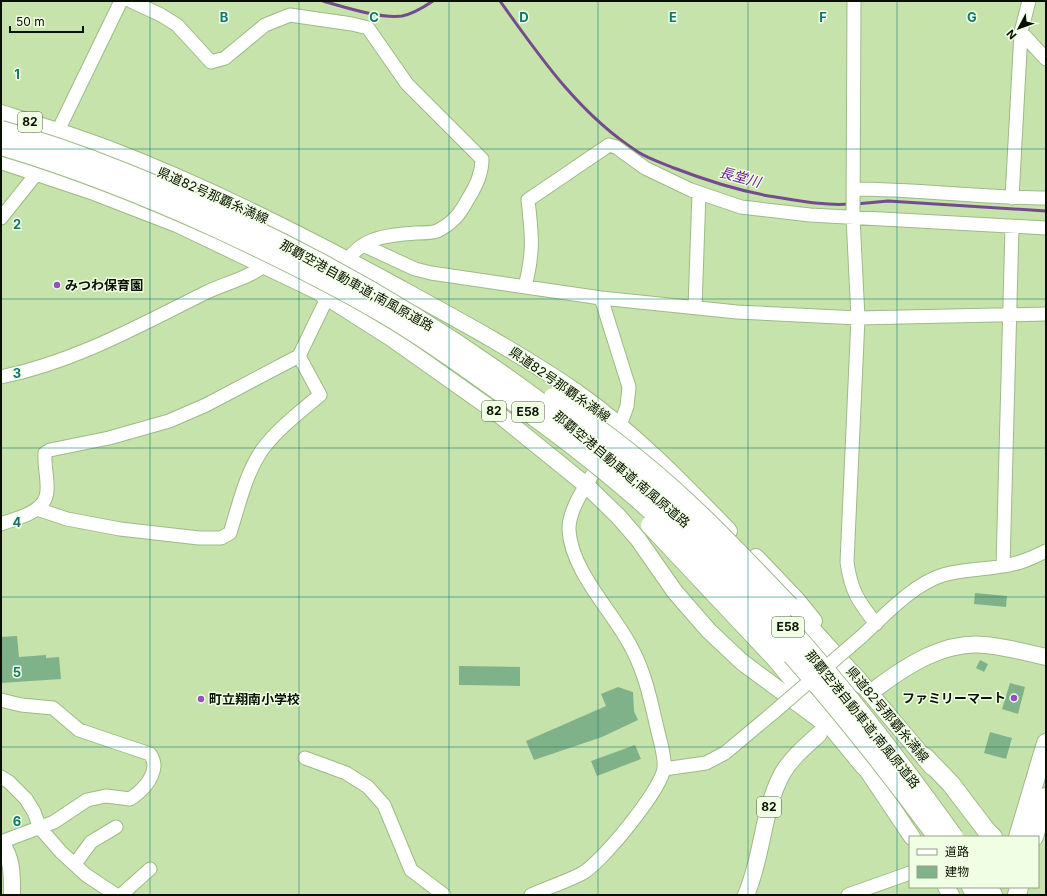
<svg xmlns="http://www.w3.org/2000/svg" width="1047" height="896" viewBox="0 0 1047 896" font-family="Inter,'Noto Sans JP',sans-serif">
<style>
.lines{fill:none;stroke-linecap:round;stroke-linejoin:round}
.stream{stroke:#744c8e;stroke-width:3}
.building{fill:#80b28a}
.minor-casing{stroke:#9eba85;stroke-width:15}
.major-casing{stroke:#9eba85;stroke-width:18}
.highway-casing{stroke:#9eba85;stroke-width:20}
.minor{stroke:#fff;stroke-width:13}
.major{stroke:#fff;stroke-width:16}
.highway{stroke:#fff;stroke-width:18}
.minor-bridge-casing{stroke:#9eba85;stroke-width:15;stroke-linecap:butt}
.highway-bridge-casing{stroke:#9eba85;stroke-width:20;stroke-linecap:butt}
.minor-bridge{stroke:#fff;stroke-width:13}
.highway-bridge{stroke:#fff;stroke-width:18}
.grid{fill:none;stroke:#0f766e;stroke-width:1;stroke-opacity:0.55}
.poi-dot{fill:#9750c4;stroke:#f0ffe3;stroke-width:1.5}
.labels{text-anchor:middle;stroke-width:3;stroke-linejoin:round;paint-order:stroke}
.shield{fill:#f0ffe3;stroke:#4d5845;stroke-width:1}
.shield-label{font-size:12px;font-weight:bold;fill:#071001}
.street-label{font-size:13px;fill:#071001;stroke:#f0ffe3}
.poi-label{font-size:13px;font-weight:bold;fill:#071001;stroke:#f0ffe3;text-anchor:start}
.water-label{font-size:14px;font-style:italic;fill:#6d1b97;stroke:#f0ffe3}
.grid-label{font-size:13px;text-anchor:middle;font-weight:bold;fill:#0f766e;stroke:#f0ffe3;stroke-width:3;stroke-linejoin:round;paint-order:stroke}
</style>
<rect width="100%" height="100%" fill="#c7e3ac"/>
<g class="lines">
<path class="stream" d="M323,1C344,7 381,19 402,16C413,14 424,7 433,1
M500,1C540,57 579,114 638,152C649,159 662,163 674,168C705,180 736,190 769,196C797,200 822,206 850,204
M856,204L888,201L1046,211"/>
</g>
<path class="building" d="M975,593L1007,596L1006,607L974,604Z
M17,636L19,657L46,655V658L59,657L61,679L1,683V637Z
M980,660L988,664L984,672L976,668Z
M459,666L520,667V686L459,685Z
M1010,683L1025,687L1018,714L1002,709Z
M618,687L633,692L634,711L638,720L602,737L534,760L526,741L606,706L601,694Z
M990,732L1012,738L1006,759L984,753Z
M635,745L641,759L597,776L591,761Z"/>
<g class="lines">
<defs>
<path id="minor" d="M131,1L161,15L177,25L211,62L225,58L265,25L290,15L352,24L368,28L407,84L482,159C482,174 476,186 468,199C460,214 453,223 437,231C432,233 422,233 416,233C384,236 361,236 343,267
M854,1L853,217L858,318L847,562C851,591 858,601 876,624
M1021,32L1046,59
M54,139L121,1
M854,189C918,189 982,198 1046,198
M1012,198L1021,32L1029,1
M1,218L37,173L41,166
M363,245L415,269L431,273L601,298L737,312L858,318L1046,314
M525,286C534,252 532,235 528,200L609,145L616,147L645,168L691,190L741,207L810,215L1046,228
M601,298L629,387L627,406L617,434
M695,307L699,193
M1,377C77,361 138,326 207,292C226,283 249,278 265,265
M37,509L67,519L120,529L199,538H221L230,533C239,505 245,475 262,450C277,429 300,412 320,395L299,356
M1,524C16,518 46,513 47,491C48,478 44,466 45,453L50,450L109,438L169,421L206,405L299,356L331,290
M1003,566L1012,227
M861,637C884,616 913,584 943,575C962,569 983,570 1003,566C1019,564 1032,558 1046,551
M1,700L21,705L53,708L79,730L150,754C152,757 154,762 154,766C153,780 141,792 130,799L106,796L87,800L54,822L1,842
M305,758L346,773L368,787L384,805L411,870L444,895
M664,769L706,763L725,753L774,712
M1,777L9,782L26,799L34,812L40,828L61,852L86,875L116,895
M75,864L91,842L116,827
M121,895L150,869
M531,895C547,888 565,882 581,874C600,865 662,789 664,768C665,757 661,743 658,732C650,698 645,669 626,638C607,606 571,568 569,530C568,508 591,478 602,459
M848,895L910,873"/>
<path id="major" d="M1,113C36,124 72,135 106,148C203,185 296,232 387,281C451,316 515,350 575,391C632,431 681,481 729,531
M1,161L94,192L177,224L317,291L391,338L497,413L586,485L618,516L638,539L675,592L709,631L742,662L820,720
M756,557L797,600L814,621
M853,673L932,767
M878,687C909,664 945,641 985,645C1006,647 1026,652 1046,657
M857,759L865,767L912,837
M1,843C13,859 12,876 12,895
M946,887L951,895
M746,895C763,856 762,812 782,774C791,758 806,746 819,734"/>
<path id="highway" d="M790,606L861,684
M776,659L865,767
M925,757L951,784L986,830L993,837
M1018,837L1046,743
M1034,837L1046,797
M971,887L977,895
M988,887L993,895
M1017,895L1019,887"/>
</defs>
<use href="#minor" class="minor-casing"/>
<use href="#major" class="major-casing"/>
<use href="#highway" class="highway-casing"/>
<use href="#minor" class="minor"/>
<use href="#major" class="major"/>
<use href="#highway" class="highway"/>
<defs>
<path id="minor-bridge" d="M774,712L861,637"/>
<path id="highway-bridge" d="M1,130C81,152 158,185 233,219C425,308 589,425 738,574C818,654 888,745 954,837
M1,146C75,168 148,197 218,229C274,255 329,282 382,313C423,337 462,365 501,393C564,437 626,485 681,539C776,630 859,731 937,837
M553,397C600,428 644,462 685,500C722,534 756,571 790,606
M650,525L776,659"/>
</defs>
<use href="#minor-bridge" class="minor-bridge-casing"/>
<use href="#highway-bridge" class="highway-bridge-casing"/>
<use href="#minor-bridge" class="minor-bridge"/>
<use href="#highway-bridge" class="highway-bridge"/>
</g>
<path class="grid" d="M150,1V895M299,1V895M449,1V895M598,1V895M748,1V895M897,1V895M1,149H1046M1,299H1046M1,448H1046M1,597H1046M1,747H1046"/>
<g class="poi-dot">
<circle cx="57" cy="285" r="4"/>
<circle cx="1014" cy="698" r="4"/>
<circle cx="201" cy="699" r="4"/>
</g>
<g class="labels">
<g class="shield">
<rect x="18" y="112" width="24" height="20" rx="3"/>
<rect x="482" y="401" width="24" height="20" rx="3"/>
<rect x="512" y="402" width="32" height="20" rx="3"/>
<rect x="772" y="617" width="32" height="20" rx="3"/>
<rect x="757" y="797" width="24" height="20" rx="3"/>
</g>
<g class="shield-label">
<text x="30" y="126">82</text>
<text x="494" y="415">82</text>
<text x="528" y="416">E58</text>
<text x="788" y="631">E58</text>
<text x="769" y="811">82</text>
</g>
<g class="street-label">
<text transform="translate(213 195) rotate(24)" y="5">県道82号那覇糸満線</text>
<text transform="translate(357 285) rotate(29)" y="5">那覇空港自動車道;南風原道路</text>
<text transform="translate(560 384) rotate(35)" y="5">県道82号那覇糸満線</text>
<text transform="translate(622 469) rotate(40)" y="5">那覇空港自動車道;南風原道路</text>
<text transform="translate(888 714) rotate(50)" y="5">県道82号那覇糸満線</text>
<text transform="translate(863 719) rotate(51)" y="5">那覇空港自動車道;南風原道路</text>
</g>
<g class="poi-label">
<text x="65" y="290">みつわ保育園</text>
<text x="1006" y="703" text-anchor="end">ファミリーマート</text>
<text x="209" y="704">町立翔南小学校</text>
</g>
<g class="water-label">
<text transform="translate(740 177) rotate(15)" y="5">長堂川</text>
</g>
</g>
<g class="grid-label">
<text x="224" y="22">B</text>
<text x="374" y="22">C</text>
<text x="524" y="22">D</text>
<text x="673" y="22">E</text>
<text x="823" y="22">F</text>
<text x="972" y="22">G</text>
<text x="17" y="79">1</text>
<text x="17" y="229">2</text>
<text x="17" y="378">3</text>
<text x="17" y="527">4</text>
<text x="17" y="677">5</text>
<text x="17" y="826">6</text>
</g>
<rect width="1047" height="896" fill="none" stroke="#071001" stroke-width="4"/>
<rect x="909" y="836" width="130" height="52" fill="#f0ffe3" stroke="#939f89"/>
<rect x="917" y="849" width="20" height="6" fill="#ffffff" stroke="#939f89"/>
<text x="945" y="856" font-size="12" fill="#071001">道路</text>
<rect x="917" y="866" width="20" height="12" fill="#80b28a" stroke="#939f89"/>
<text x="945" y="876" font-size="12" fill="#071001">建物</text>
<g transform="translate(1019 28) rotate(229)" stroke="#f0ffe3" stroke-width="3" paint-order="stroke">
<path d="M0-3L7 15L0 10L-7 15Z" fill="#071001"/>
<text y="-6" font-size="11" font-weight="bold" text-anchor="middle" fill="#071001">N</text>
</g>
<path d="M10 26v6h73v-6" fill="none" stroke="#071001" stroke-width="2"/>
<text x="16" y="26" font-size="12" fill="#071001" stroke="#f0ffe3" stroke-width="3" paint-order="stroke">50 m</text>
</svg>
